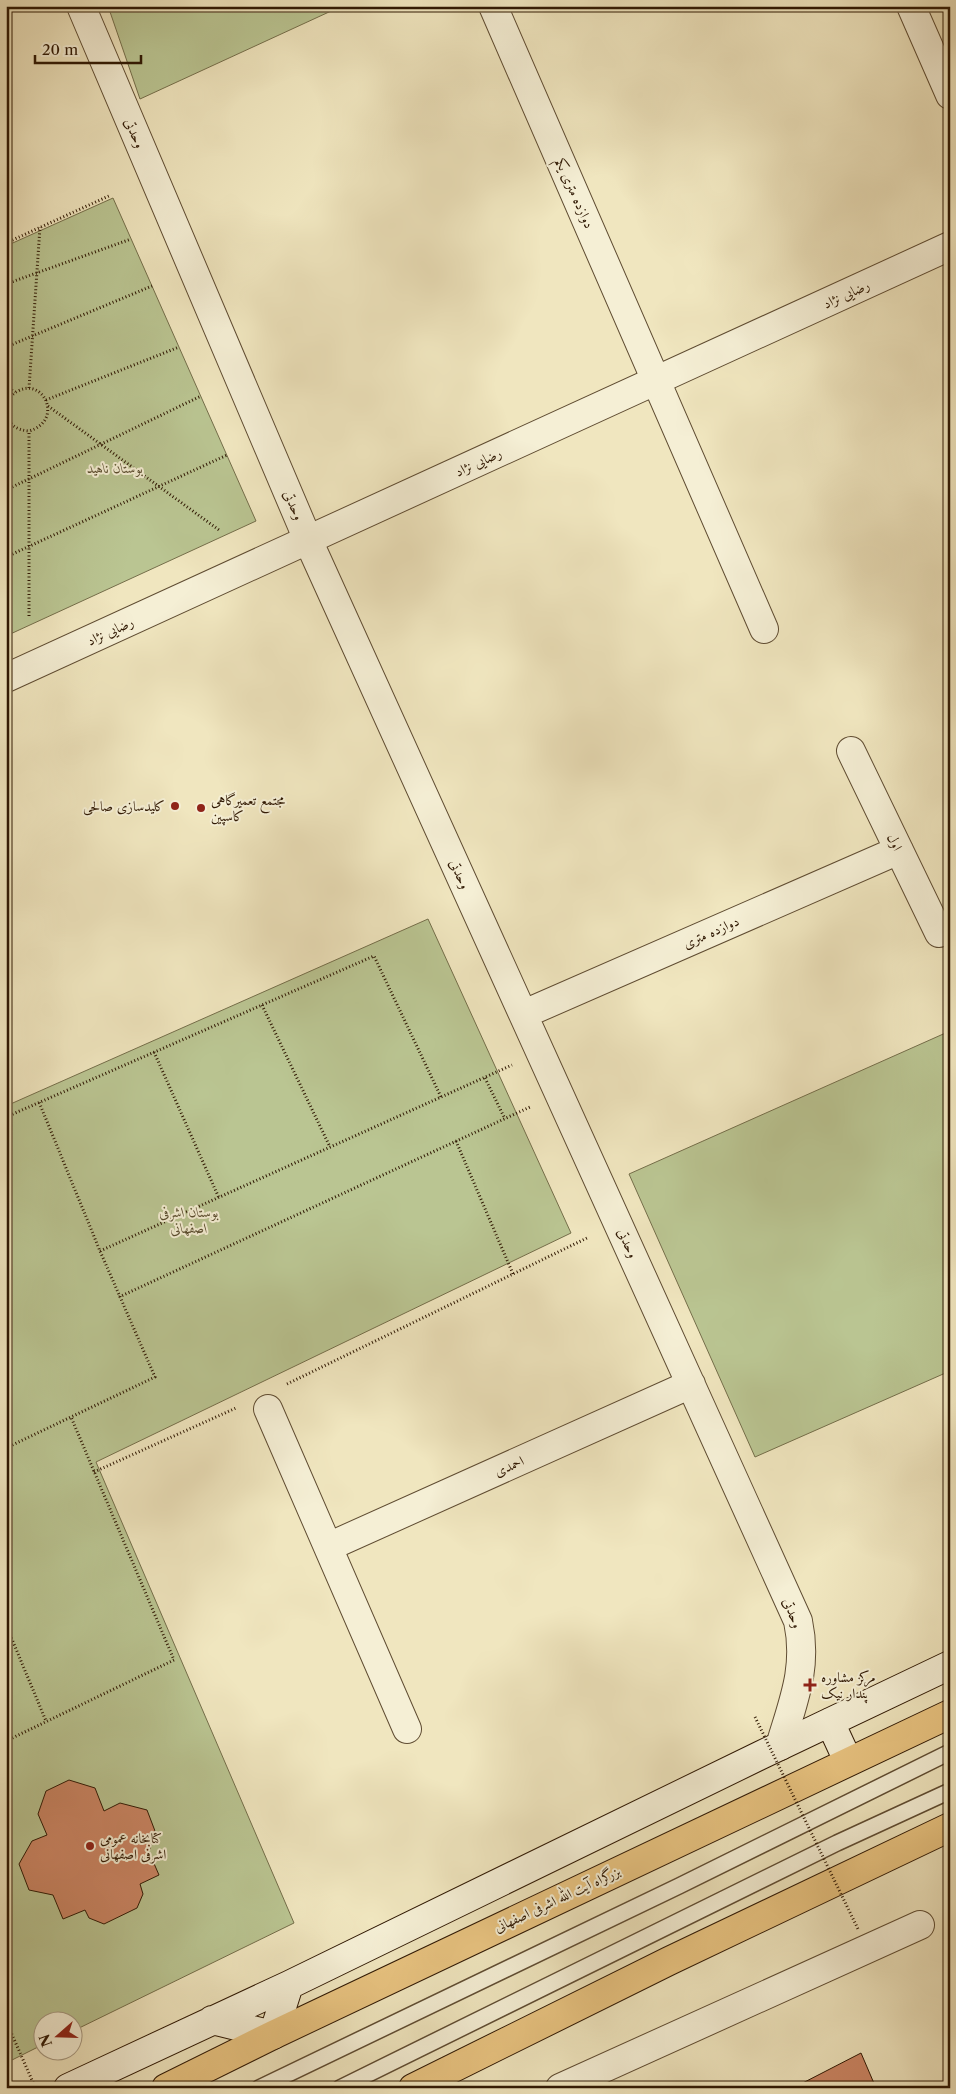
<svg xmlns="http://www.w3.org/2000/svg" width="956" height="2094" viewBox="0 0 956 2094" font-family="'Libre Caslon Text',Amiri,serif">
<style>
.green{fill:#bac592;stroke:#746e4a}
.building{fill:#cc8665;stroke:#2f1803}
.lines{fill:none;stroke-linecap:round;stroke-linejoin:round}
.service-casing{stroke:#5f4c32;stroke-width:18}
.minor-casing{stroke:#5f4c32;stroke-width:30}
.tertiary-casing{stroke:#5f4c32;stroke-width:30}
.secondary-casing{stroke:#2f1803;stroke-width:30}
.trunk-casing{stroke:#2f1803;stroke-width:30}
.path{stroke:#2f1803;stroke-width:3;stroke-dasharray:1 2.5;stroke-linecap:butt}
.service{stroke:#f5efd5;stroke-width:15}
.minor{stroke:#f5efd5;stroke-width:28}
.tertiary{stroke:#f5efd5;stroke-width:28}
.secondary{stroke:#f5efd5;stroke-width:28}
.trunk{stroke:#e8c380;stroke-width:28}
.path-bridge{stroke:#2f1803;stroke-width:3;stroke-dasharray:1 2.5;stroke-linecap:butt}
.poi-dot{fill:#8f2418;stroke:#f5efd5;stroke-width:2}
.labels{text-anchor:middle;stroke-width:4;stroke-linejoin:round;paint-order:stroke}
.street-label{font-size:14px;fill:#2f1803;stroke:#f5efd5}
.park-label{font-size:14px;font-style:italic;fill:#594c2e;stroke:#f5efd5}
.poi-label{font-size:14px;fill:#2f1803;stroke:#f5efd5;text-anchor:start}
</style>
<rect width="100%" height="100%" fill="#f0e6bf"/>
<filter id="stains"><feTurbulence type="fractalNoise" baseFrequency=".004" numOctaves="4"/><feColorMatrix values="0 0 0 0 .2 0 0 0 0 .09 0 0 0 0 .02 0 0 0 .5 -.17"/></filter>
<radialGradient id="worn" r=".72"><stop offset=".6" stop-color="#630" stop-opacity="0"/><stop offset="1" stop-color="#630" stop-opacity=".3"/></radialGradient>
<path class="green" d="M108,6H342L140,99Z
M113,198L256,521L6,636V246Z
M428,919L571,1233L96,1462L294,1923L73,2031L72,2022H42V2045L6,2063V1106Z
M950,1031V1371L755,1457L629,1174Z"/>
<path class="building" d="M69,1780L95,1788L104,1811L120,1803L147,1810L155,1831L149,1852L159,1875L140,1884L143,1894L137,1908L104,1924L89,1918L85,1910L63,1919L53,1895L29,1890L19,1864L32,1841L47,1835L38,1814L46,1791Z
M861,2053L876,2088H793Z"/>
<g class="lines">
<defs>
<path id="service" d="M259,2088L679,1886L950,1752
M340,2088L837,1843L950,1791"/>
<path id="minor" d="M81,6L308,540L798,1621C808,1668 793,1702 780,1746
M493,6L764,629
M911,6L950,95
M851,751L939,933
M524,1014L899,850
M268,1409L407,1729
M328,1547L691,1384
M560,2088L920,1925"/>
<path id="tertiary" d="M6,678L950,246"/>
<path id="secondary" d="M830,1722L848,1761
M212,2020L273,2035L289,1985
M68,2088L289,1985L761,1755L950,1665"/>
<path id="trunk" d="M166,2088L273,2035L950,1714
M413,2088L669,1961L950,1827"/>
</defs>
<use href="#service" class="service-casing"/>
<use href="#minor" class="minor-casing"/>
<use href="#tertiary" class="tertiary-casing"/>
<use href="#secondary" class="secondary-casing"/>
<use href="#trunk" class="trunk-casing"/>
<path class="path" d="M6,243L111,195
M6,284L131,239
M6,347L152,286
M6,386L15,392
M29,388L40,227
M46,400L179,347
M48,406L219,530
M6,410C7,401 10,395 18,391C44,377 64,421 29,431C16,430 7,424 6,410
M6,490L201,396
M6,557L227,455
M29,616V431
M262,1005L330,1147
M154,1052L219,1198
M485,1078L505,1119
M6,1117L374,956L441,1097
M456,1141L513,1274
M100,1251L512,1065
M119,1297L530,1107
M287,1384L589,1237
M6,1448L155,1377L100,1251L39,1102
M94,1472L236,1408
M6,1625L46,1721
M6,1741L174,1660L71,1417
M6,2021L35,2087"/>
<use href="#service" class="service"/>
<use href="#minor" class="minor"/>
<use href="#tertiary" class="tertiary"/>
<use href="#secondary" class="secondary"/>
<use href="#trunk" class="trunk"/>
<path class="path-bridge" d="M755,1717L858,1929"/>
</g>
<g class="poi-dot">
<circle cx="175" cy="806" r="5"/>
<circle cx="201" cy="808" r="5"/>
<path d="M807.5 1677.5h5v5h5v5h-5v5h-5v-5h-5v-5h5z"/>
<circle cx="90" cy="1846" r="5"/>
</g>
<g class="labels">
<g class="street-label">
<text transform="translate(135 133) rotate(67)" y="5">وحدتی</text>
<text transform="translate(575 193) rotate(66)" y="5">دوازده متری یکم</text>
<text transform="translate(846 294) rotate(-25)" y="5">رضایی نژاد</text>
<text transform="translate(478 462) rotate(-25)" y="5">رضایی نژاد</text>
<text transform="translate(294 505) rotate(67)" y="5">وحدتی</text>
<text transform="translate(110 631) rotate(-25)" y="5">رضایی نژاد</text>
<text transform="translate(895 842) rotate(64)" y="5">اول</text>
<text transform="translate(460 874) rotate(66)" y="5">وحدتی</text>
<text transform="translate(711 932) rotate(-24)" y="5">دوازده متری</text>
<text transform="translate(628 1243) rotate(66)" y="5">وحدتی</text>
<text transform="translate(509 1466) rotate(-24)" y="5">احمدی</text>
<text transform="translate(793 1613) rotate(69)" y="5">وحدتی</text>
<text transform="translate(557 1899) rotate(-25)" y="5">بزرگراه آیت الله اشرفی اصفهانی</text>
</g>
<g class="park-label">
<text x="115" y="473">بوستان ناهید</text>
<text x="189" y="1217">بوستان اشرفی<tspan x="189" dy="16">اصفهانی</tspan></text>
</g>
<g class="poi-label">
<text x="211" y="805">مجتمع تعمیرگاهی<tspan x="211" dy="16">کاسپین</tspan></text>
<text x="165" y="811" text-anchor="end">کلیدسازى صالحى</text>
<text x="821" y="1682">مرکز مشاوره<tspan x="821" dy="16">پندار نیک</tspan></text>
<text x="100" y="1843">کتابخانه عمومی<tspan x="100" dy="16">اشرفی اصفهانی</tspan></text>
</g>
</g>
<rect width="956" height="2094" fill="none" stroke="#f0e6bf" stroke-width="25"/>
<rect x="8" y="8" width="941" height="2079" fill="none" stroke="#2f1803" stroke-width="2.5"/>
<rect x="12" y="12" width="931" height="2069" fill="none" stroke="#2f1803"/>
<g transform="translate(58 2036) rotate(250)"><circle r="24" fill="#f5efd5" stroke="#a69981"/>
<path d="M0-4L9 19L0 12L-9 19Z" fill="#8f2418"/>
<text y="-8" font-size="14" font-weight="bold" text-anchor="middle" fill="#2f1803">N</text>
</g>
<path d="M35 55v8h106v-8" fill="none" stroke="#2f1803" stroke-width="2.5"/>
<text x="42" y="55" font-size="15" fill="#2f1803" stroke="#f5efd5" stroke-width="4" paint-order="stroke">20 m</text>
<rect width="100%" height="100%" filter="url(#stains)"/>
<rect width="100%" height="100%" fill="url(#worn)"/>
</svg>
